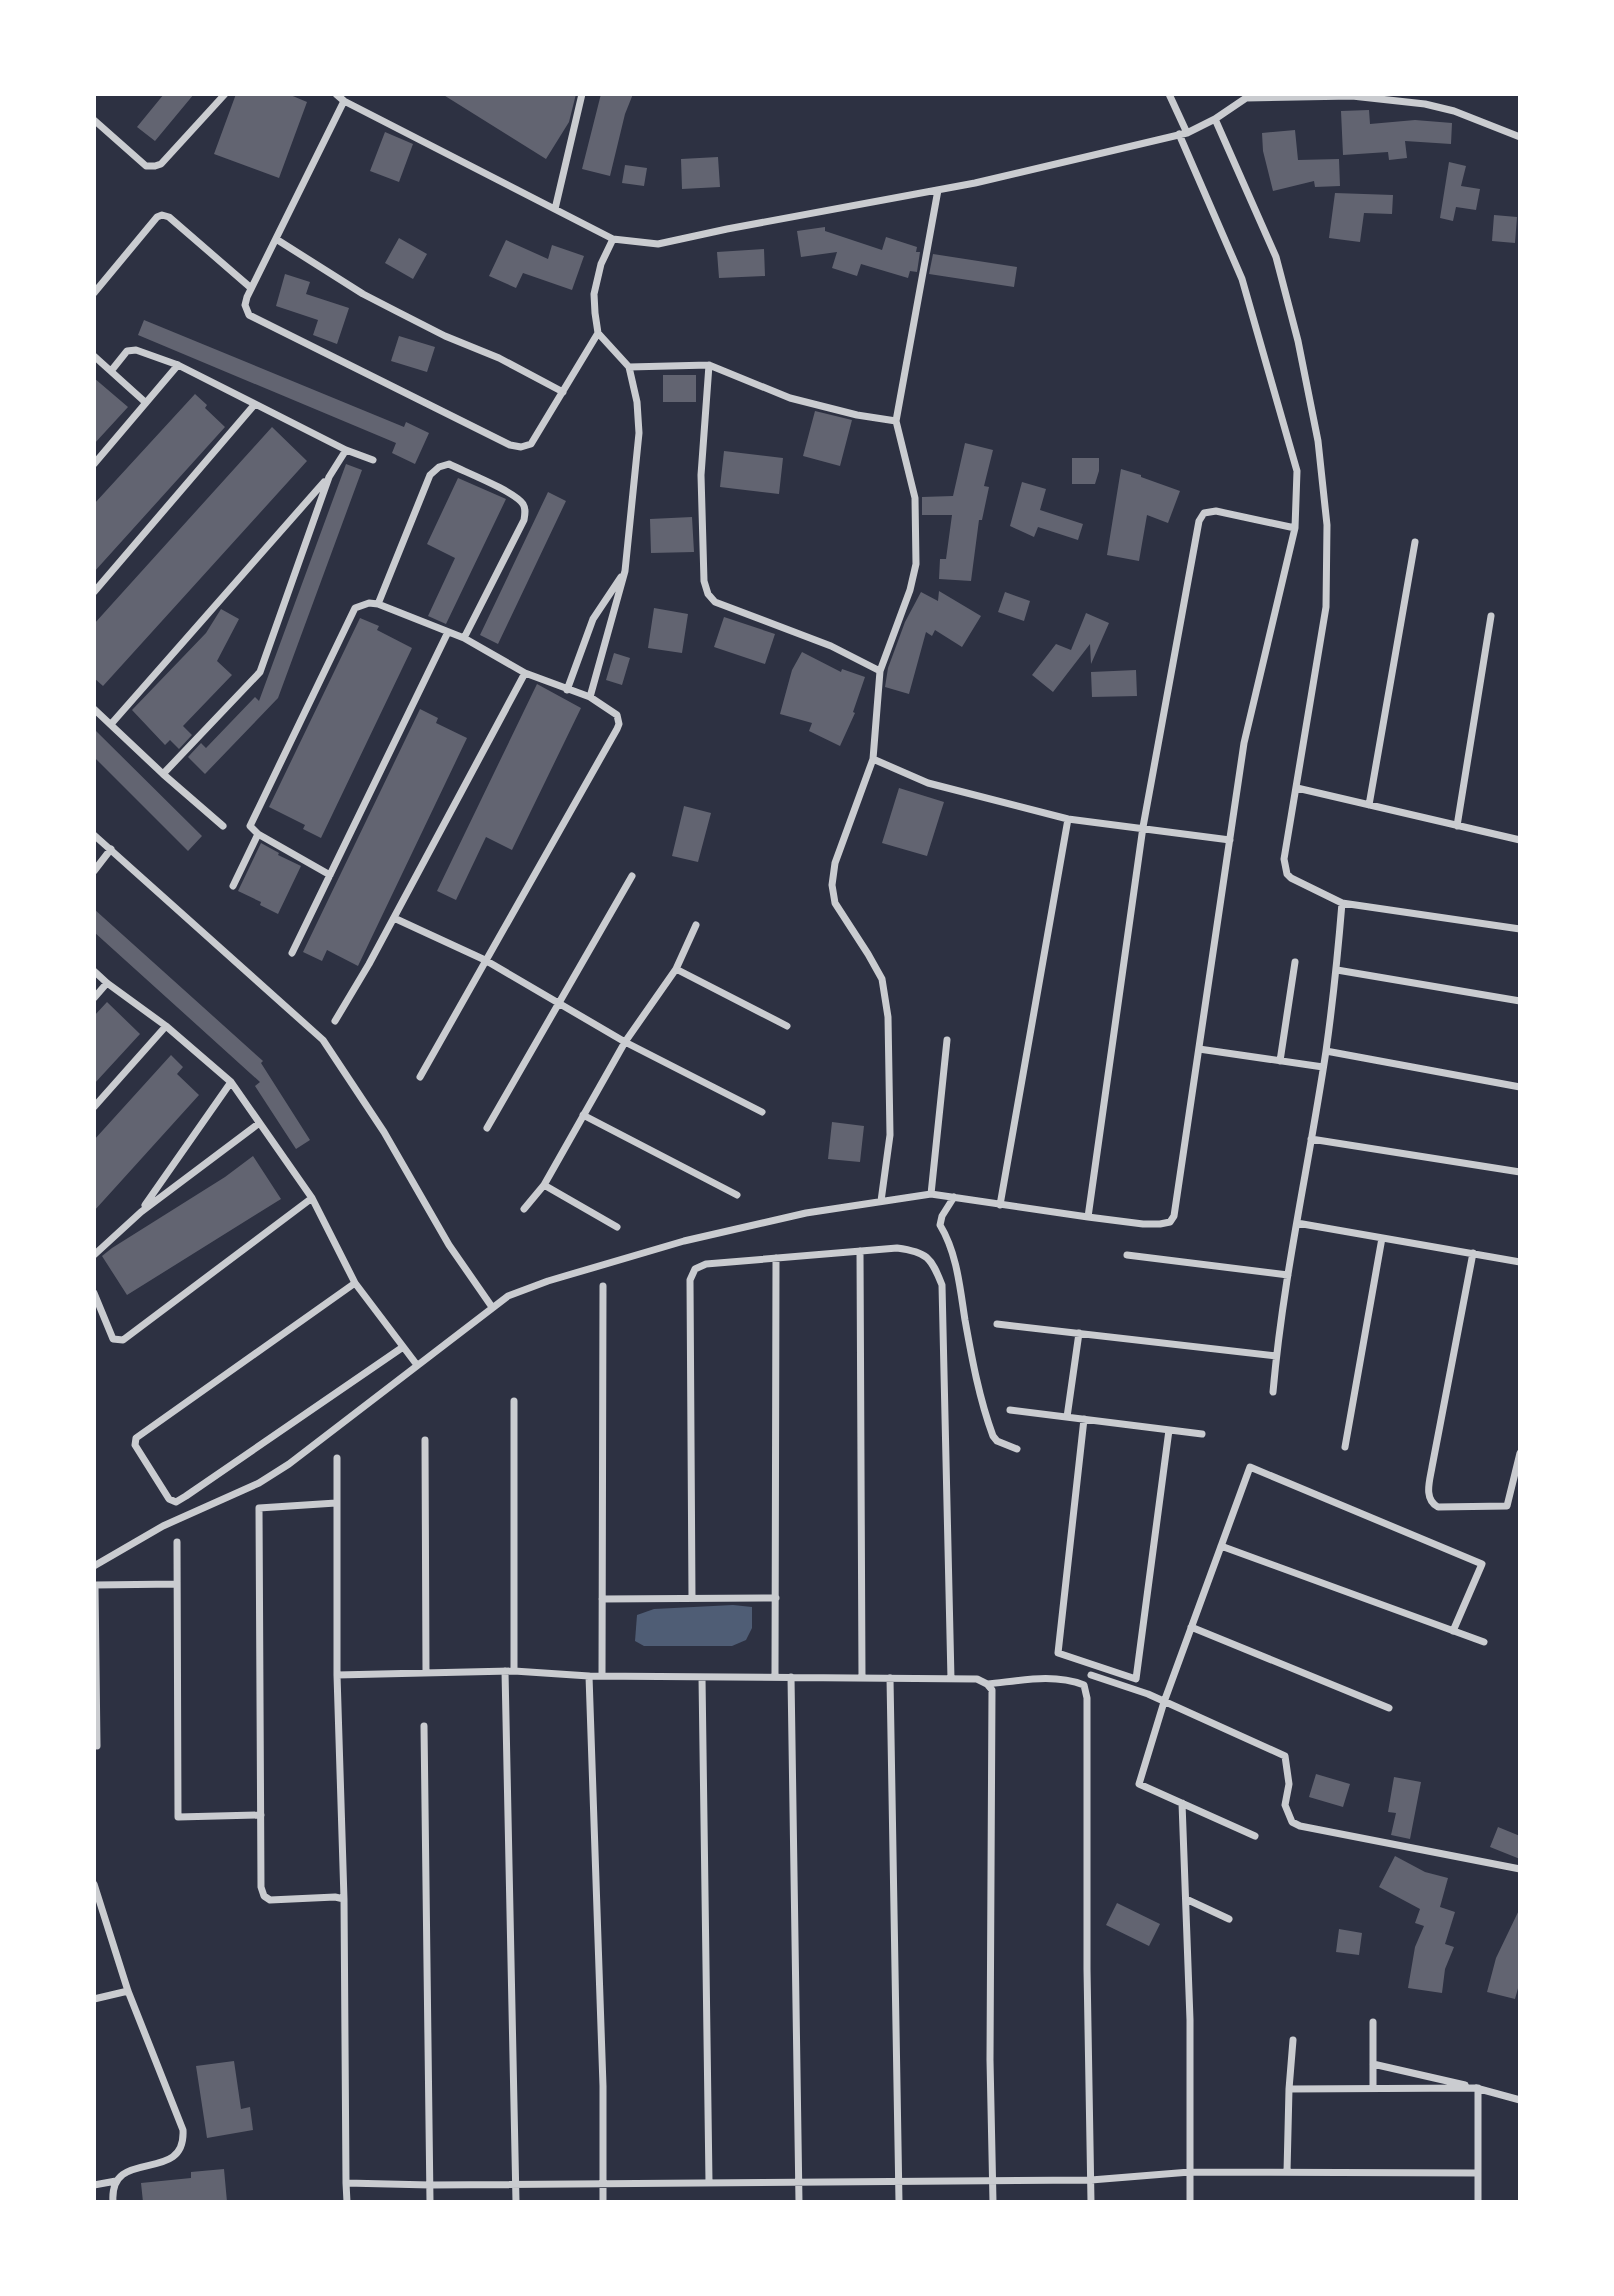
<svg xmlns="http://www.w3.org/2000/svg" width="1614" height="2296" viewBox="0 0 1614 2296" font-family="Poppins,sans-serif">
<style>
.water{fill:#4f5d75}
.building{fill:#626471}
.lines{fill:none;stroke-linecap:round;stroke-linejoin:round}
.minor{stroke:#caccd0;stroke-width:7}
</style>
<rect width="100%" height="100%" fill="#2d3142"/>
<path class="water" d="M733,1605L752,1607V1628L746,1640L732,1646H644L635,1641L637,1615L654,1609Z"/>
<path class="building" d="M164,94H194L155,141L137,127Z
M236,94H288L307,102L279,178L214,154Z
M442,94H576L569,122L546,159Z
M601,94H633L625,114L610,176L582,169Z
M1369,110L1370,124L1415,120L1452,123L1451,144L1405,141L1407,158L1389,160L1388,152L1343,155L1341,111Z
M1295,130L1298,160L1339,159L1340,186L1315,187L1314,181L1273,191L1263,151L1262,133Z
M385,132L413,144L399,182L370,171Z
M718,157L720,187L682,189L681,159Z
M1449,162L1466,166L1461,186L1480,189L1476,210L1456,207L1453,221L1440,218Z
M625,165L647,168L644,186L622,183Z
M1335,193L1393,195L1392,214L1364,213L1360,242L1329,238Z
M1494,215L1517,217L1515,243L1492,241Z
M825,227V231L882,250L886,237L917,247L916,252H920L917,272L910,271L908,278L861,264L857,276L832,268L837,252L801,257L797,231Z
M399,238L427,254L413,279L385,263Z
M506,240L548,259L552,245L584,256L572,290L523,273L516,288L489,276Z
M764,249L765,276L719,278L717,252Z
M933,254L1017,267L1014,287L929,274Z
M285,274L310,282L306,294L349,308L337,344L313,335L318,320L276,306Z
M144,320L404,427L406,422L429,433L415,464L392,453L396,443L138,335Z
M399,336L435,347L427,372L391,361Z
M663,375H696V402H663Z
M94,378L128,407L94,444Z
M195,394L207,405L205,408L225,427L94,572V504Z
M815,411L852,420L840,466L803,456Z
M272,427L307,461L103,686L94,678V624Z
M965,443L993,450L984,486L989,487L982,520H979L971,581L939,579L940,559H946L952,515H922V497L953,496Z
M724,451L783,458L779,494L720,487Z
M1072,458H1099V471L1095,484H1072Z
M346,464L362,470L278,698L205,774L188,757L201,743L206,748L255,697L259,701Z
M1121,469L1141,475V477L1180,491L1168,523L1147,515L1139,561L1107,555Z
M458,478L506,499L446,624L428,616L455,558L427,544Z
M1022,482L1046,489L1040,510L1083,524L1078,540L1038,527L1034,537L1010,526Z
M548,492L566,501L498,644L480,635Z
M692,517L694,552L651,553L650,519Z
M939,591L981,616L962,647L935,630L932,636L926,632L909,694L885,687L888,668L905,622L921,592L938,601Z
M1005,592L1030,601L1024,621L998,612Z
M654,608L688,614L682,653L648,648Z
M221,609L239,619L217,661L232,675L183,726L192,735L179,749L170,740L165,745L132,710L206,633Z
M1086,613L1109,623L1091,664L1090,644L1053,692L1032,675L1056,644L1071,650Z
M724,617L775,634L765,664L714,647Z
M360,618L379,626L377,630L412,648L321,838L303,829L305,825L269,807Z
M802,652L841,672L842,669L865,677L853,712L855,713L840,746L809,731L812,723L780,714L792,670Z
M614,653L630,658L622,685L606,680Z
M1136,670L1137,696L1092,697L1091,672Z
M537,684L581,708L512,850L486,837L456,900L437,891Z
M420,709L438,718L436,723L467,738L358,966L327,950L322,961L303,952Z
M94,729L202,836L188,851L94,757Z
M899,788L944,802L927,856L882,843Z
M684,806L711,813L698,862L672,856Z
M261,843L279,853L278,855L301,866L278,914L260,905L261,902L238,891Z
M94,909L263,1061L261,1063L310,1140L296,1149L255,1086L260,1082L94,932Z
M107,1002L140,1034L94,1084V1016Z
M171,1055L183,1067L177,1074L199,1095L94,1211V1140Z
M832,1122L864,1126L860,1162L828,1159Z
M253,1156L281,1199L127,1295L102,1256L112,1248L225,1177Z
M1316,1774L1350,1784L1343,1807L1309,1797Z
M1394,1777L1421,1782L1410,1839L1391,1835L1396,1813L1388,1812Z
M1498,1827L1520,1836V1859L1490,1847Z
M1395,1856L1425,1872L1448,1878L1440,1907L1455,1912L1445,1944L1454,1947L1445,1969L1442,1993L1408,1988L1415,1947L1424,1926L1415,1923L1420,1909L1379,1887Z
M1117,1903L1160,1924L1149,1946L1106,1925Z
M1520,1908V1981L1515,1999L1487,1992L1496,1958Z
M1339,1929L1362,1933L1359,1955L1336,1952Z
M234,2061L241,2109L250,2107L253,2130L207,2138L196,2066Z
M224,2169L227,2202H143L141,2183L191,2178V2172Z"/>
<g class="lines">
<path class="minor" d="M336,94L344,101L613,239L658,244L727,229L975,183L1187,133L1215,119L1246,98L1352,96L1425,104L1454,111L1520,137
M1169,94L1187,133
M344,101L247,297L245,305L249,315L510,445L521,447L531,444L598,333
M1215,119L1276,257L1298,341L1318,441L1327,525L1326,607L1284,859L1287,874L1291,878L1342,903L1520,929
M94,120L146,166H155L161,164L225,94
M555,209L582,94
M276,239L363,294L396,311L445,336L499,358L563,392
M94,293L157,217L162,215L169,217L251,288
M94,356L145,402
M709,365L701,475L704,581L708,594L715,602L831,646L880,671
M629,367L709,365L790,398L857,415L896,421
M111,371L127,351L136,350L178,365L346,450L373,460
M94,464L178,365
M94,592L255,404
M378,604L430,475L439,467L449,464C465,472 514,491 523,504C526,509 525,514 524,520L464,638
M567,690L593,619L621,577
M590,697L625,571L639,433L637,402L629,367L598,333L595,313L594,294L601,264L613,239
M94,709L163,774L260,672L329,477L346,450
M112,723L324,482
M873,759L928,783L1068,819L1230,840
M163,774L223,826
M1297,788L1520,840
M1369,805L1415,542
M1457,826L1491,616
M94,835L323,1040L384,1132L449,1245L492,1307
M94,871L111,849
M330,875L258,834L250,826L355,608L369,603L378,604L464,638L525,673L590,697L617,715L619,724L617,729L420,1077
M233,886L258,834
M394,918L485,960L625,1042L762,1112
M292,953L448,632
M676,969L787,1026
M1337,970L1520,1001
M94,971L107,983L166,1026L231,1082L312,1198L355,1283L417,1365
M94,998L107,983
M335,1021L369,964L525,673
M1199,1049L1323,1067
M1326,1051L1520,1087
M1280,1061L1295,962
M94,1107L166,1026
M583,1115L737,1195
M487,1128L632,876
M1311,1139L1520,1172
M544,1185L617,1227
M931,1194L947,1040
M954,1197L942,1216L940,1225C957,1253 960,1288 965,1320C972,1359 979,1398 993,1436L997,1441L1017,1449
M881,1201L890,1135L888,1017L882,979L868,954L835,903L832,885L835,863L873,759L880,671L910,590L916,564L915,498L896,421L938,190
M145,1205L231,1082
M1000,1205L1068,819
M524,1209L544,1185L625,1042L676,969L696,925
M1088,1217L1143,827L1199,521L1204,513L1216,511L1295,528
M1297,1223L1520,1262
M860,1251L862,1678
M1473,1253L1432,1467C1430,1480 1423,1499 1438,1507L1507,1506L1520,1453
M94,1255L141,1212L258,1124
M1127,1255L1288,1275
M355,1283L136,1438L135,1445L169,1499L176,1502L186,1496L403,1347
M94,1293L113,1339L123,1340L312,1198
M997,1324L1276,1356
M1273,1392C1283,1277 1309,1165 1326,1051C1333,1001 1338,952 1342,903
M514,1401V1671
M1010,1410L1202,1434
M1067,1417L1079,1333
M1084,1419L1058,1653L1136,1679L1169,1430
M425,1440L426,1673
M1345,1447L1382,1238
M337,1458V1675L344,1899
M336,1503L259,1508L261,1887L264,1896L270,1900L335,1897L344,1899L346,2183
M177,1542L178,1817L261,1815
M1221,1546L1484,1642
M94,1566L163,1526L259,1483L289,1464L508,1296L548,1281L684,1241L806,1213L931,1194L1088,1217L1143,1224H1160L1170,1222L1174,1216L1244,743L1295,528L1297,471L1242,279L1179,134
M692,1598L690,1280L695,1269L706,1264L897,1248C927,1252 931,1257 942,1285L951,1679
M602,1599L776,1598
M1191,1627L1389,1708
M505,1671L516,2202
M337,1675L514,1671L589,1676L603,2086V2202
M1091,1675L1148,1694L1285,1756L1289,1784L1285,1805L1292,1822L1300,1826L1520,1869
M589,1676L977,1679L987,1684L992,1690L990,2060L993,2202
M602,1676L603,1286
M702,1677L709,2182
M775,1677L776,1258
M791,1677L799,2202
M890,1678L899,2202
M987,1684C1019,1681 1053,1673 1084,1685L1087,1698V1969L1091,2202
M424,1726L430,2202
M97,1746L95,1585L177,1584
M1182,1803L1190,2020V2202
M1255,1836L1139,1784L1164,1702L1250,1467L1482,1564L1453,1631
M94,1884L128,1991L183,2130C186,2186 109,2145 113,2202
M1186,1899L1229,1919
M94,1999L128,1991
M1373,2064L1465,2085
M1373,2088V2022
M1476,2088L1520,2100
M1289,2089L1478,2088V2202
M1287,2172L1289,2089L1293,2040
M94,2185L116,2181
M347,2202L346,2183L430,2185L1091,2180L1190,2172L1478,2173"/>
</g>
<rect width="1614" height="2296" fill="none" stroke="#ffffff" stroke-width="192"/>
</svg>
